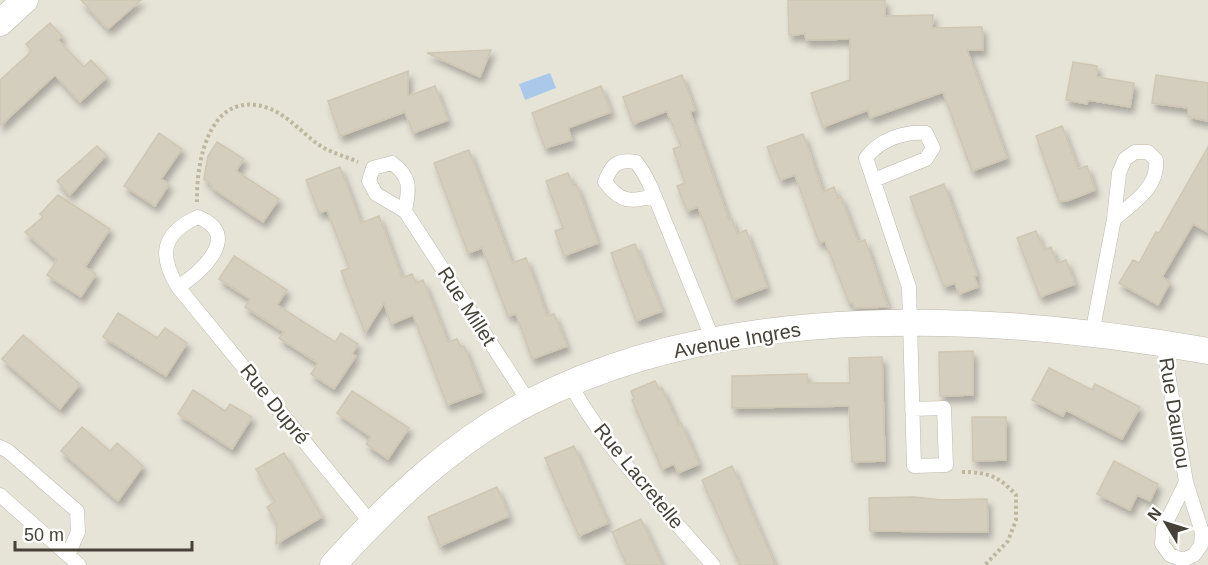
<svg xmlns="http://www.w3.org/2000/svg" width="1208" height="565" viewBox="0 0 1208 565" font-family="Arial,sans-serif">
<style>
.residential{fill:#e6e3d7}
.water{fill:#aac9ea}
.building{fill:#d4cebf;stroke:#cec7b3;stroke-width:1.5;filter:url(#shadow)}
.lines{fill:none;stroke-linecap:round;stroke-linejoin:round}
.lane-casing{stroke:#bebaac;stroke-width:15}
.street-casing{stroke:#bebaac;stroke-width:27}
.path{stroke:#beb79f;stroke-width:4;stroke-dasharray:3 3;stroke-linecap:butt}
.lane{stroke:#fff;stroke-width:14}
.street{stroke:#fff;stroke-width:26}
.labels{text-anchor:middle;stroke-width:5;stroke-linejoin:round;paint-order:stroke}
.street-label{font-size:20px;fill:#464238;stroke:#fff}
</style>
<defs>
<filter id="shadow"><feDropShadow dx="3.5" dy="6" stdDeviation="3" flood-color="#0004"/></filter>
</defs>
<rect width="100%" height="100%" fill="#f3f1e9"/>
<path class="residential" d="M0,0H1208V565H0Z"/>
<path class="water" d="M550,73L556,88L525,100L519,84Z"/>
<path class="building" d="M81,0H141L108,29Z
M788,0H885V16L933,15L932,28L982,27L983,50H967L1007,158L972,171L943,92L870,118L868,110L823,127L811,93L850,80V39L806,40L805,34L789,35Z
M50,23L62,36L58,40L84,67L91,60L107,77L80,102L55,75L0,126V80L32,51L26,44Z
M491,50L480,77L427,53Z
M1073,62L1097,66V77L1134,83L1130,107L1088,100L1087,104L1066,100Z
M408,71V96L435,86L448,120L413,133L405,112L340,136L328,101Z
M682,75L695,110L690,112L729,220L732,219L737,234L746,230L767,287L733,300L698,207L687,211L677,186L685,183L673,149L681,146L667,111L633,124L623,97Z
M1156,75L1208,83V121L1188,117V108L1152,103Z
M601,86L611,112L568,128L572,140L545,148L532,113Z
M1062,126L1078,169L1087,166L1095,190L1067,201H1059L1036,136Z
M159,133L182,149L161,179L169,184L155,206L124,186Z
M803,134L823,192L834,187L838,198L841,197L858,242L865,240L888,307L855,308L853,303H849L825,241L819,243L795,175L780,180L767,147Z
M217,142L244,159L236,171L279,199L263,222L211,187L212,185L204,179L208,156Z
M97,146L106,155L70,195L57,181Z
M1208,147V232L1193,224L1162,277L1170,282L1158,305L1119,283L1133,260L1139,263L1156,232L1159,233Z
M469,150L512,263L526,258L547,316L554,314L567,346L532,359L516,314L508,316L482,248L468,253L434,163Z
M340,167L361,223L379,216L402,278L412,274L416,283L423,280L448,342L457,339L461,347L464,346L482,392L447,405L413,315L391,324L384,303L365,333L341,271L349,268L327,210L319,213L306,180Z
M568,173L573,185L576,184L598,243L564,256L555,231L563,228L546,181Z
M944,184L977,275L974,276L978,287L959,294L955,283L944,287L910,197Z
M58,195L110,229L85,267L96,274L81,297L47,275L57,260L25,232L43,217L40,214Z
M1036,231L1044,250L1051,247L1057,263L1066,260L1075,284L1040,297L1017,238Z
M635,244L662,311L636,321L611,253Z
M234,256L287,290L277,305L335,342L341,333L358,344L352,354L356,356L334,389L311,374L318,363L279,338L284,332L245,307L250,299L219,279Z
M118,313L157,338L165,328L187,343L166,376L103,337Z
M23,335L80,384L60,409L2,359Z
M973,351V395L940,396L939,352Z
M882,357L885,461L852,462L849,406L732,408V376L807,374V383H850L849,358Z
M1049,368L1092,390L1095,384L1140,407L1122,439L1066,410L1063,416L1032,400Z
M655,381L659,389L662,388L678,424L681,423L699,464L678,473L674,464L662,469L632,400L634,399L631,391Z
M193,390L225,411L230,404L252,417L232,449L178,414Z
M352,391L409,428L388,459L366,444L371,437L337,413Z
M972,417H1006V460L973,461Z
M82,427L110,451L117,443L143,466L118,501L61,451Z
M574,446L608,523L579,536L545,458Z
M284,453L322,517L276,544L277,524L267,507L275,502L256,469Z
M1114,461L1158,484L1150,501L1137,495L1130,510L1097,494Z
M732,466L747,501L775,565H740L702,480Z
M497,487L509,516L440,546L428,517Z
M914,497L942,500L987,499L988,532L870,531L869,498Z
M641,519L653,545L662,565H627L612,532Z"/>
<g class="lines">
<defs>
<path id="lane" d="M874,180L926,159L933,148L926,133C904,131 879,140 866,158L909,287L914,466L946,465L944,408L912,409
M654,196C630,202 621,203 605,182C611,165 617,159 636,162C651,181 658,206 668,229C683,266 698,303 713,340
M405,211C409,188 412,178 392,163L373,168L369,181L376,194L405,211L529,402
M178,287C201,272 243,235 198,217C162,233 158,255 178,287L371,523
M1092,334L1114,219L1119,173L1125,159L1135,152H1148L1156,160C1159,187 1133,203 1114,219
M1163,343L1186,482L1202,532L1201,545L1194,555L1183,560L1170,555L1162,544L1163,529L1186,482
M570,384C606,449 664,509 713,565
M0,447L8,451L77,511L78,532L68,555
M0,495L79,565"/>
<path id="street" d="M0,23L25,0
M333,565C390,502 454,441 530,402C728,299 995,313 1208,351"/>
</defs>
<use href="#lane" class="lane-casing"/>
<use href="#street" class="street-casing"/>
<path class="path" d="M197,202C196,160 210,88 268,108C290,116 305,137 324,148C335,154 347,157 358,162
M962,472C987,472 999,476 1016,495V520L1008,541L985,565"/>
<use href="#lane" class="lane"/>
<use href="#street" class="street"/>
</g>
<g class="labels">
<g class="street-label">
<text transform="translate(467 306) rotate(57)" y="7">Rue Millet</text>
<text transform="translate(737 340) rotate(-10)" y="7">Avenue Ingres</text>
<text transform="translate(275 404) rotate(51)" y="7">Rue Dupré</text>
<text transform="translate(1175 413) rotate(81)" y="7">Rue Daunou</text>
<text transform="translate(639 476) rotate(51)" y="7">Rue Lacretelle</text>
</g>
</g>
<g transform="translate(1166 523) rotate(308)" stroke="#ffffff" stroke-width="4.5" paint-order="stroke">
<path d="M0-4.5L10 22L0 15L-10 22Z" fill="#464238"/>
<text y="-9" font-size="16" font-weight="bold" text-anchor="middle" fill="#464238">N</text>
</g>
<path d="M15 541v9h177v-9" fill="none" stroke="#464238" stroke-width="3"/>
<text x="24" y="541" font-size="18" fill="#464238" stroke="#ffffff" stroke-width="4.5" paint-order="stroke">50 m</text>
</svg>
